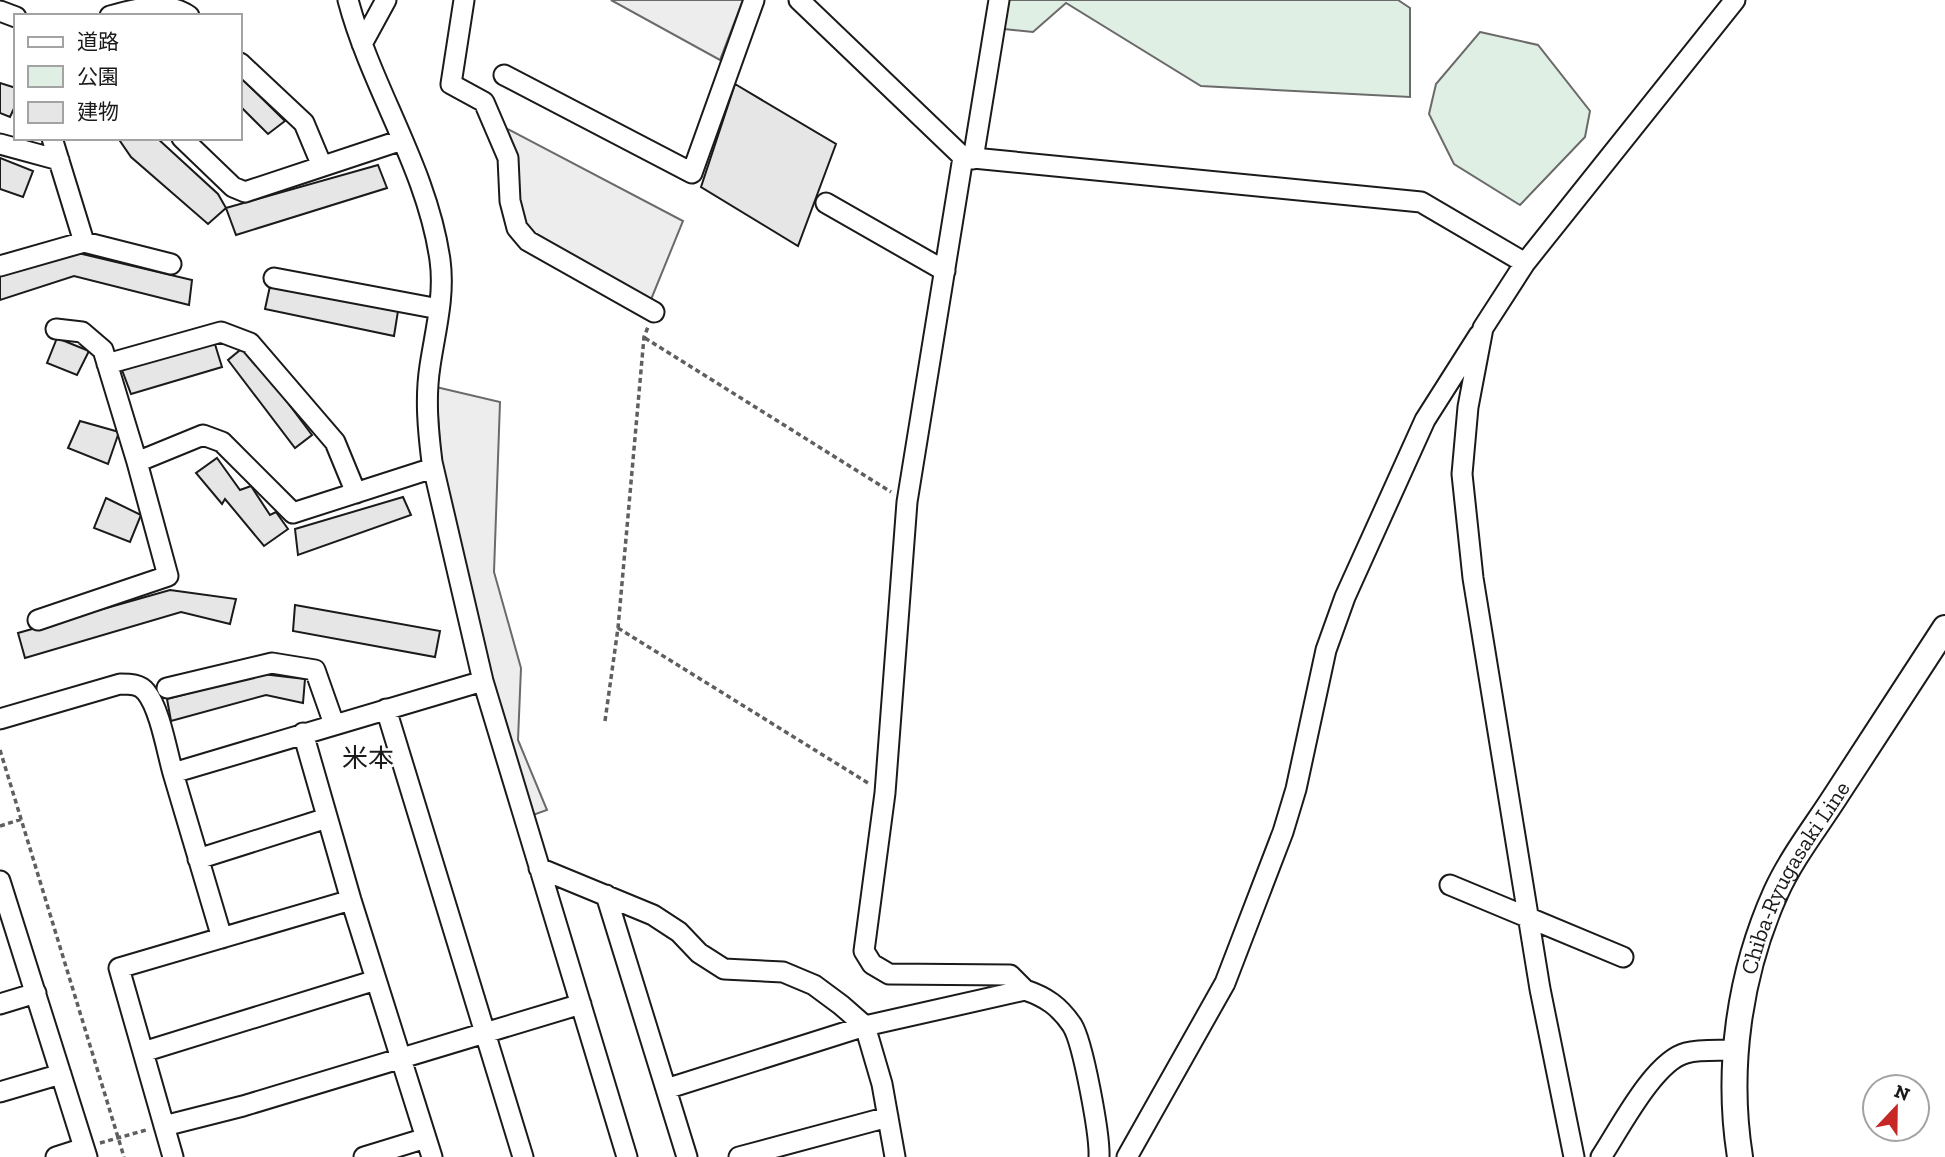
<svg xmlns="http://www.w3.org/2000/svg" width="1945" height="1157" viewBox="0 0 1945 1157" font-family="'Zilla Slab','Noto Sans JP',serif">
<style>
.green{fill:#e0efe3;stroke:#6a6a6a;stroke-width:2}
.parking{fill:#ededed;stroke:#6a6a6a;stroke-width:2}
.building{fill:#e6e6e6;stroke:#1a1a1a;stroke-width:2}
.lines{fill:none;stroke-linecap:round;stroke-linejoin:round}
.minor-casing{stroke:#1a1a1a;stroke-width:23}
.major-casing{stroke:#1a1a1a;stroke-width:28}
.path{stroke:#5f5f5f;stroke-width:3.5;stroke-dasharray:5 3.5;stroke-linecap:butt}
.minor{stroke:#fff;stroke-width:19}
.major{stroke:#fff;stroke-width:24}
.labels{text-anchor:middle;stroke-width:5;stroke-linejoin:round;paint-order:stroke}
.street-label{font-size:23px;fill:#1a1a1a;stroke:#fff}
.quarter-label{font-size:26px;fill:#1a1a1a;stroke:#fff}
</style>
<rect width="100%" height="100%" fill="#fff"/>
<path class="green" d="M992,0H1398L1410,8V97L1201,86L1066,3L1033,32L1004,29Z
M1480,32L1538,45L1590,111L1585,137L1520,205L1454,164L1429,114L1436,84Z"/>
<path class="parking" d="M611,0H743L720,60Z
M498,124L683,221L650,302L533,238L521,222Z
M436,387L500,402L494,572L521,668L518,740L547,810L533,815L491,682L442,473Z"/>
<path class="building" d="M240,77L285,121L268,134L240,106Z
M0,83L16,88V104L10,117L0,113Z
M735,84L836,144L798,246L701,187Z
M124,138H157L218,194L226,208L208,224L131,157L120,141Z
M0,158L33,171L23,197L0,189Z
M378,165L387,188L236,235L226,208Z
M78,253L192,280L189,305L74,276L0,300V274Z
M270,286L398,311L394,336L265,309Z
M57,338L89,351L77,375L47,363Z
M214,341L222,367L131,394L122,370Z
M245,346L312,435L295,448L228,360Z
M80,421L119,432L108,464L68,448Z
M217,458L240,490L251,486L270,515L276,512L288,529L264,546L225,499L222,504L196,473Z
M403,497L411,515L298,555L295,529Z
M106,498L141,515L130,542L94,528Z
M170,590L236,599L230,624L181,612L25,658L18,633Z
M295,605L440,631L435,657L293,631Z
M262,674L305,679L303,703L266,695L171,721L167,699Z"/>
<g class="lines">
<defs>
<path id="minor" d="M348,0C372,90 427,168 440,260C445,296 435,332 430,366C425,398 428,430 432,462L483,681L627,1157
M464,0L451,84L484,102L508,158L510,201L517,228L528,241L654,312
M799,0L963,157L1421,202L1525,263
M0,11L16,17
M110,16C135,9 167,0 189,16
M362,44L386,0
M240,63L304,123L322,166
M504,75L692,173L754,0
M52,138L84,242L171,264
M182,138L233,187L245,192L402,140
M0,144L59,160
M963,157L907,502L885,793L864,951L872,964L889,974L1010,975L1025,990
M973,159L999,0
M826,203L945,271
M0,266L84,242
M274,278L439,309
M56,329L82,332L103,350L137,462L203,435L222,442L293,513L433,468
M107,364L221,332L250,343L335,442L356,493
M38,620L168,576L137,462
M167,688L272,663L315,670L334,724
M386,709L523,1157
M0,719L120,684C130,684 140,684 146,692C160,709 167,752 173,773L483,681
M303,733L351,900L432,1157
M173,773L222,938
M198,859L327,818
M539,868L653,915L679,932L699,953L724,969L783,972L814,985L841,1005L865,1026L882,1084L895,1157
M0,881L87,1157
M1450,885L1623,957
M606,895L687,1157
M0,1004L36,993
M143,1052L376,980
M666,1089L865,1026L1025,990C1046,997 1059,1006 1072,1025C1083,1042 1100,1135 1099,1157
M0,1092L61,1074
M164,1126L243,1106L581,1004
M56,1157L84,1148
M173,1157L119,968L351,900
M364,1157L426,1138
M739,1157L888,1117
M1127,1157L1225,983L1283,832L1296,789L1326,650L1345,597L1425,420L1479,335
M1574,1157L1540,989L1473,578L1462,474L1468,407L1483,328L1525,263L1735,0
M1601,1157C1619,1130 1654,1061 1686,1053C1701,1049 1720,1051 1735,1050"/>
<g id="major">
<path id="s1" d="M1740,1157C1726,1069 1739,974 1776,892C1791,859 1815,828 1835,797C1872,741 1908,684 1945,628"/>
</g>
</defs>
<use href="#minor" class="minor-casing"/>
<use href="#major" class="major-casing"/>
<path class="path" d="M645,338L891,492
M618,628L868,783
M605,721L618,628L644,337L648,327
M0,750L124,1157
M0,826L22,819
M100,1143L146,1130"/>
<use href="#minor" class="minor"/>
<use href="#major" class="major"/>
</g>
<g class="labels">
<g class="street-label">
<text dy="8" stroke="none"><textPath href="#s1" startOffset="292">Chiba-Ryugasaki Line</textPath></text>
</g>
<g class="quarter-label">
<text x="368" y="767">米本</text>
</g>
</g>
<rect x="14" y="14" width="228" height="126" fill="#ffffff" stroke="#a3a3a3" stroke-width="2"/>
<rect x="28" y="37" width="35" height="10" fill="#ffffff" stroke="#a3a3a3" stroke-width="2"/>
<text x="77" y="49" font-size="21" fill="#1a1a1a">道路</text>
<rect x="28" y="66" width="35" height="21" fill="#e0efe3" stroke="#a3a3a3" stroke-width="2"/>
<text x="77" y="84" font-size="21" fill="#1a1a1a">公園</text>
<rect x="28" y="102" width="35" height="21" fill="#e6e6e6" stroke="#a3a3a3" stroke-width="2"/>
<text x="77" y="119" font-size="21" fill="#1a1a1a">建物</text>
<g transform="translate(1896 1108) rotate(22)"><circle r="33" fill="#ffffff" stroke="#a3a3a3" stroke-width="2"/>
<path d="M0-5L12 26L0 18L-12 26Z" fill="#c62828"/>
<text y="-10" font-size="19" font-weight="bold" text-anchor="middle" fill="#1a1a1a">N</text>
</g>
</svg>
